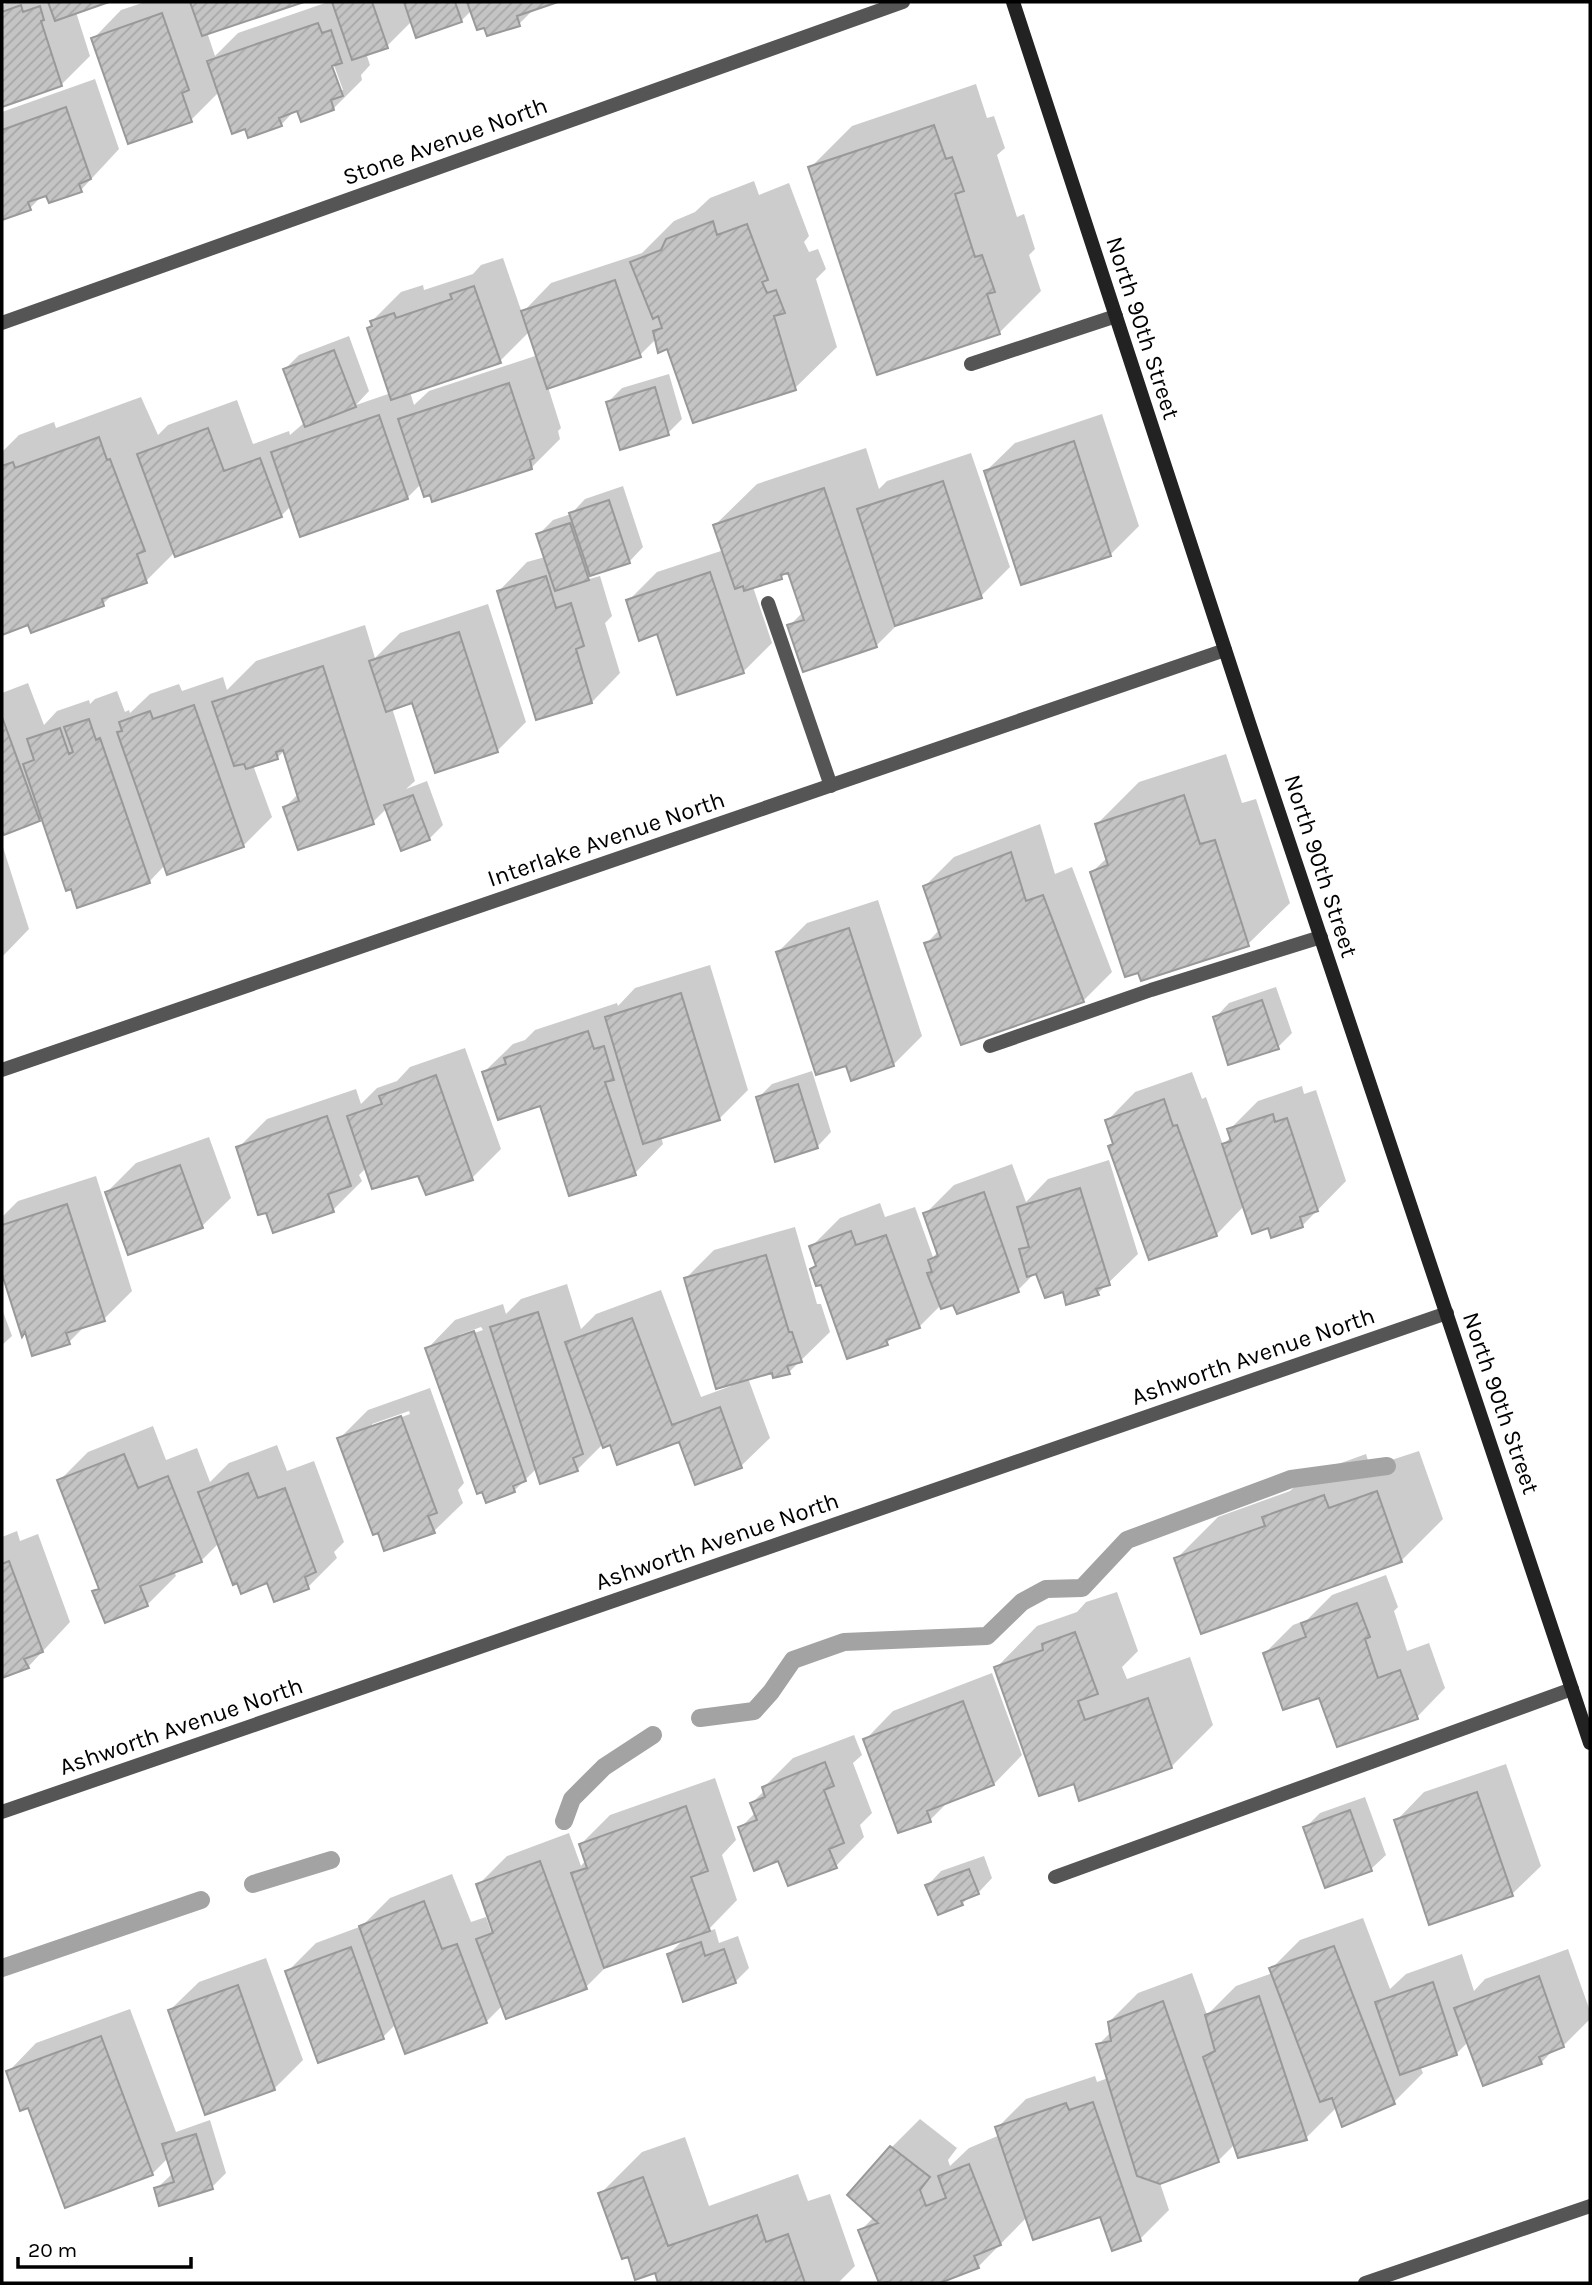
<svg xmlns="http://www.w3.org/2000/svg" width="1592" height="2285" viewBox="0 0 1592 2285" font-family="Karla,sans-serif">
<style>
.shadow{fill:#0003;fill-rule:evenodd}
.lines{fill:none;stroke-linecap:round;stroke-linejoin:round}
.stream{stroke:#a3a3a3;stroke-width:18}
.building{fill:url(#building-hatch);stroke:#999;stroke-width:2}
.lane{stroke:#555;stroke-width:14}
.street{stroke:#555;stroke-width:14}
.secondary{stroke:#222;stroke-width:14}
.labels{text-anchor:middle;stroke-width:6;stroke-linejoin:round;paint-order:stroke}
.street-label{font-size:24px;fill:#000;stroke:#fff}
</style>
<defs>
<pattern id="building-hatch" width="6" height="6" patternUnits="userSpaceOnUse" patternTransform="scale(1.75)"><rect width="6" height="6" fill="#c4c4c4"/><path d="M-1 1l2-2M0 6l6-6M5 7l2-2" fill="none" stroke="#a7a7a7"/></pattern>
</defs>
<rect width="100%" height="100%" fill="#fff"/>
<path class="shadow" d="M8,2H104L76,12L90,56L61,85L2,105V6Z
M145,2H298L207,32L215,56L238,33L328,2H552L536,7L519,24L485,26L472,10L461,21H412L387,46L366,53L370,65L361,75L362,80L333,109L295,110L281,125L246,127L220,91L191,120L93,39L121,10ZM331,57L343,90H339L328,59Z
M95,79L119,149L81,190L50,201L47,194L43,195L30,208L2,218V112Z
M976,84L987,118L994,116L1005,148L997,155L1017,217L1024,214L1035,249L1029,255L1041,291L999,333L810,168L852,126Z
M754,181L759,195L789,183L809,236L804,242L809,252L818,249L826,269L816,279L837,347L795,388L668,347L656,339L640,355L548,387L561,428L558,431L560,439L531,468L431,492L421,484L407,498L291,506L281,516L175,552L146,581L114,593L103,604L29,623L2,633V452L19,435L54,422L56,428L141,397L158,435L168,425L237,400L253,444L289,431L290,435L305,422L285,369L299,355L349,336L369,391L356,405L391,393L369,328L373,324L372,321L401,292L423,285L424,290L473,274L481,265L503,258L522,313L551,283L642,253L674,221L695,212L710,198ZM529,332L538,355L429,391L414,405L410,392L500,361Z
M669,374L682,419L668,433L608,402L622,388Z
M1102,414L1139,526L1110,555L986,471L1015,443Z
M866,448L879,489L887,481L971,453L1010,567L981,596L899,623L876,646L789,626L803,612L789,570L781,577L753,587L772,643L743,672L658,632L628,601L657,572L724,550L715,525L757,484Z
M623,486L643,547L629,562L592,574L586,580L600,576L612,616L605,623L620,673L592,702L499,591L527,562L545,557L538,535L553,520L571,514L585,499Z
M488,604L526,722L497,751L413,701L392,708L415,781L406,789L427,781L443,825L429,839L387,808L373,822L285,807L299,793L285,750L278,757L253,765L272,817L243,846L165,865L149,882L43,816L39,820L5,833L2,826V693L28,683L44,725L57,711L89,700L90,704L95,699L117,691L125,712L129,710L130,713L150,694L179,684L182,691L223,677L227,690L256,661L365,625L375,658L400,633Z
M1226,754L1242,803L1256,799L1290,903L1248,944L1092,872L1108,857L1097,824L1139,782Z
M1040,824L1055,874L1072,867L1112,972L1083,1001L926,944L940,929L925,886L954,857Z
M2,844L29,929L2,957Z
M878,900L922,1036L893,1065L847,1064L778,952L807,923Z
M710,965L748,1090L719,1119L661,1136L663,1144L635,1173L541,1104L484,1072L513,1044L525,1040L535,1030L617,1003L618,1006L635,988Z
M1276,987L1292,1033L1278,1047L1215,1018L1229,1003Z
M465,1048L501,1149L472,1178L427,1192L419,1174L366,1168L359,1175L362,1181L333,1210L238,1148L267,1119L356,1089L361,1104L377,1088L397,1081L410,1067Z
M812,1071L831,1132L817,1147L758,1098L772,1084Z
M1192,1072L1202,1099L1206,1097L1223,1145L1231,1137L1229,1130L1258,1101L1302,1086L1304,1094L1316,1090L1346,1181L1302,1226H1269L1244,1206L1216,1235L1110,1146L1114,1142L1107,1121L1135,1092Z
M209,1137L231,1198L202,1226L107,1192L136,1163Z
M1109,1160L1138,1254L1098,1293L1064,1290L1037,1271L1018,1290L941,1305L919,1327L895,1335L887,1343L822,1282L812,1269L817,1264L811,1247L840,1218L880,1203L885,1217L915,1207L933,1257L938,1252L925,1214L954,1185L1012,1164L1026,1202L1048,1179Z
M96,1176L132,1291L104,1319L86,1325L69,1342L26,1330L22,1334L2,1269V1217L18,1201Z
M795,1227L817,1304H821L830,1332L789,1372L774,1371L748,1378L770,1438L741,1466L680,1440L604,1443L577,1470L537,1468L514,1491L427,1349L455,1320L503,1304L506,1314L521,1299L567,1284L581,1329L596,1314L661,1290L701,1397L731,1386L685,1279L714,1250ZM481,1327L483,1330L459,1338V1335Z
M2,1309L12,1336L2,1345Z
M430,1388L464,1483L458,1490L463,1503L434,1531L339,1439L368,1410ZM409,1411L410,1414L372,1428V1424Z
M153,1426L166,1460L197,1448L210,1482L229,1463L277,1445L287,1471L314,1461L344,1542L334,1552L337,1558L308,1587L268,1581L219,1543L201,1561L174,1571L176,1576L147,1605L94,1592L100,1586L59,1481L88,1452Z
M1419,1451L1443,1519L1401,1561L1176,1559L1218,1517L1290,1491L1305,1476L1366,1454L1370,1467Z
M17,1531L20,1541L38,1534L70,1622L28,1667L2,1676V1537Z
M1386,1575L1398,1607L1394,1611L1407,1651L1429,1643L1445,1688L1417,1717L1320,1696L1265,1653L1293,1625L1307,1620L1332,1595Z
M1117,1592L1138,1651L1122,1667L1127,1679L1190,1657L1213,1725L1171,1767L1075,1782L996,1668L1037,1626L1077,1612L1086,1602Z
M992,1673L1022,1755L994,1784L949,1801L930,1820L865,1740L893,1711Z
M854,1735L862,1755L853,1763L872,1813L860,1825L864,1837L836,1866L779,1859L740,1828L756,1812L752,1803L765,1790L764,1787L793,1758Z
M1506,1764L1541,1866L1512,1894L1396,1821L1424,1792Z
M715,1778L736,1840L722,1855L737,1900L706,1932L715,1929L719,1943L738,1936L749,1968L735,1982L669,1954L686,1937L609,1964L586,1987L503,2005L486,2022L396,2024L383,2037L287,1972L316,1943L362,1926L390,1898L452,1874L471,1922L486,1917L491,1931L494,1930L478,1885L507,1856L569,1833L581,1866L586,1860L581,1844L610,1815Z
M1365,1797L1386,1855L1371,1869L1305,1828L1320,1813Z
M984,1856L992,1878L978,1893L970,1896L962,1904L927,1886L941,1871Z
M1363,1918L1390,1989L1406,1974L1462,1954L1474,1991L1485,1979L1568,1949L1590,2011V2019L1563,2046L1554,2049L1541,2063L1468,2042L1456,2054L1420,2066L1423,2073L1394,2102L1343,2125L1337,2107L1306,2138L1235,2144L1218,2161L1160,2183L1169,2210L1140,2239L1101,2215L1027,2217L978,2267L935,2283H891L889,2279L881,2283L861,2230L874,2217L891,2148L920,2119L957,2148L948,2160L950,2166L969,2148L1000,2135L997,2128L1026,2099L1095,2076L1097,2082L1108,2078L1098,2045L1111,2032L1109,2022L1138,1993L1192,1973L1207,2015L1236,1986L1273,1973L1271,1969L1300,1940Z
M266,1958L303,2060L274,2089L170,2010L199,1982Z
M130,2009L176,2132L210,2120L226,2173L212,2187L156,2189L173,2173L168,2158L152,2174L29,2105L8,2072L36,2043Z
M685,2137L709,2206L798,2174L808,2201L830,2194L855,2266L838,2283H660L656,2271L629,2255L600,2194L642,2152Z"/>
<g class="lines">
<path class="stream" d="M700,1718L754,1711L771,1692L793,1660L844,1642L987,1636L1022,1602L1046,1589L1082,1588L1127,1540L1291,1479L1387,1466
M564,1821L572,1799L604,1767L653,1735
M253,1884L331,1860
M2,1968L201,1900"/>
</g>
<path class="building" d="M48,2H109L55,21Z
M190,2H304L202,36Z
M332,2H372L388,48L352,60Z
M404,2H455L462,22L416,38Z
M467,2H558L517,16L520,26L487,36L484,28L477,30Z
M21,5L23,12L40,6L44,20L41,21L62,86L2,107V12Z
M162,13L189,90L182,93L192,122L128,144L91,38Z
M318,23L322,33L331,30L342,63L332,66L343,96L331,100L334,110L301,122L297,111L279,118L282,126L248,138L245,129L232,134L207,61Z
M66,107L91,179L79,184L82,192L49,203L46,196L28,202L31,210L2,220V130Z
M934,125L946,159L952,157L964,191L955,194L975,257L982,255L995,292L987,294L1000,334L877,375L808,167Z
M713,221L717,235L747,224L768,280L762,282L767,293L776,290L785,313L774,316L796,390L693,423L667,349L658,353L653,331L662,328L658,316L653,319L630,262L661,250L666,239Z
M615,280L641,357L547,389L521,311Z
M474,286L501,363L391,400L367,328L372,326L370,321L394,313L396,318L452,299L450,294Z
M334,350L356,407L305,427L283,369Z
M509,383L534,458L530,460L532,469L432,502L430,495L424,497L398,419Z
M655,387L669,435L620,450L606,402Z
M379,415L408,499L300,537L271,452Z
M208,428L224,471L260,458L282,517L175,557L137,454Z
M99,437L107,460L110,459L145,551L137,554L147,583L102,599L104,606L31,633L28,625L2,635V466L13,462L15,468Z
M1074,441L1111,556L1021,585L984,471Z
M943,481L982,598L895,626L857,509Z
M824,488L877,647L803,672L787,625L804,620L788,573L781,575L782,579L744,591L743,586L735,589L713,525Z
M609,500L630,563L590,576L569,513Z
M570,523L589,580L555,591L536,534Z
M710,572L744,673L677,695L657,634L639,641L626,600Z
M546,576L556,608L571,603L584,646L576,649L592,703L536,720L497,591Z
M459,632L498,752L435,773L412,703L386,712L369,661Z
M323,666L374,824L298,850L283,807L299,801L283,750L276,752L278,759L246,769L244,764L234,766L212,702Z
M194,705L244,847L167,875L117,732L122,731L119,722L150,711L153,719Z
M2,717L40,821L4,835L2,831Z
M89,719L96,740L100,738L150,883L77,908L71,889L66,891L23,764L34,760L27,739L60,728L69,754L73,752L64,727Z
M413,795L430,840L401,851L384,805Z
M1184,795L1200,844L1215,840L1249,946L1141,981L1138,973L1125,977L1090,872L1108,865L1095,824Z
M1011,852L1026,901L1043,895L1084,1002L961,1045L924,943L941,938L923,886Z
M849,928L894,1066L851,1081L846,1066L816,1075L776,952Z
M681,993L720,1120L643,1144L605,1017Z
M1262,1000L1279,1049L1228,1065L1213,1017Z
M588,1031L594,1049L604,1046L614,1080L605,1082L636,1175L569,1196L540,1106L498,1120L482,1072L506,1064L504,1058Z
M436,1075L473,1180L426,1195L418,1176L372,1189L347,1116L382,1104L379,1096Z
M798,1084L818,1148L775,1162L756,1097Z
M1164,1099L1173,1126L1177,1125L1217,1236L1149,1260L1108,1146L1113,1144L1105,1120Z
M1273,1114L1275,1122L1287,1118L1318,1211L1300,1217L1303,1227L1271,1238L1268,1228L1252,1234L1222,1144L1231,1141L1227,1129Z
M327,1116L351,1186L328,1194L334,1212L273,1233L266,1213L258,1215L236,1147Z
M180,1165L203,1228L128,1255L105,1192Z
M1080,1188L1110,1285L1096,1289L1099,1295L1066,1305L1063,1292L1045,1298L1036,1274L1027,1277L1019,1249L1029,1247L1017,1207Z
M984,1192L1019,1292L957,1314L953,1305L941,1309L927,1273L932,1272L928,1260L938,1256L923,1213Z
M67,1204L105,1321L66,1333L70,1344L32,1356L25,1332L22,1337L2,1274V1225Z
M851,1231L856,1245L886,1235L920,1328L886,1340L888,1345L847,1359L821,1285L816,1286L810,1269L816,1266L809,1246Z
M766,1255L789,1332H792L802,1362L787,1366L790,1374L773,1378L772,1373L716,1389L684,1278Z
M538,1312L583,1454L573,1458L578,1471L540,1484L490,1327Z
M632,1318L672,1425L720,1407L742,1468L695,1485L679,1442L617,1465L610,1445L603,1448L565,1342Z
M474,1331L526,1481L513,1486L515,1492L486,1503L482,1492L477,1494L425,1348Z
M401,1416L437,1513L428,1516L435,1533L384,1551L378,1533L373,1535L337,1438Z
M124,1454L138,1488L168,1476L202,1562L140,1586L148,1606L105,1623L92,1591L99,1589L57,1480Z
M248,1473L258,1498L285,1488L316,1572L305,1577L309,1589L274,1602L267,1583L241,1594L237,1583L233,1585L198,1492Z
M1377,1491L1402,1562L1201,1634L1174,1558L1265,1526L1262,1517L1324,1495L1329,1508Z
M9,1561L43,1652L24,1659L29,1668L2,1678V1564Z
M1357,1603L1370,1637L1365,1639L1378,1678L1400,1670L1418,1719L1337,1747L1319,1698L1283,1710L1263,1653L1306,1637L1301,1623Z
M1075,1632L1098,1694L1078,1701L1085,1720L1148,1698L1172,1768L1079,1801L1074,1784L1039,1796L994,1667L1043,1650L1042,1644Z
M963,1701L994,1785L927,1811L931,1822L898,1833L863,1739Z
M825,1762L834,1786L824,1790L844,1843L829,1849L837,1868L788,1886L778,1861L754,1871L738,1827L757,1820L750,1803L765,1797L762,1787Z
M1477,1792L1513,1896L1429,1925L1394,1820Z
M686,1806L708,1871L691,1877L710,1931L604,1968L571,1873L587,1868L579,1844Z
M1350,1810L1372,1871L1325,1888L1303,1827Z
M540,1861L587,1989L506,2019L476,1939L493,1933L476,1884Z
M969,1869L979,1894L961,1901L963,1905L938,1915L925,1885Z
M424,1901L442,1949L457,1944L487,2023L405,2054L359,1926Z
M701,1942L705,1956L724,1949L736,1983L683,2002L667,1954Z
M1334,1946L1395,2104L1342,2127L1332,2098L1320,2102L1269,1968Z
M351,1947L384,2039L318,2063L285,1971Z
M1539,1976L1564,2047L1539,2057L1542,2064L1483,2086L1454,2008Z
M1433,1982L1457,2055L1400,2075L1375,2002Z
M238,1985L275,2090L205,2115L168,2010Z
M1259,1996L1307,2140L1238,2158L1203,2057L1215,2051L1205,2015Z
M1163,2001L1219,2162L1160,2184L1137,2176L1096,2044L1111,2041L1108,2022Z
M101,2036L153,2175L65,2208L28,2108L20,2111L6,2071Z
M1093,2102L1141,2241L1112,2251L1100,2217L1033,2240L995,2127L1066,2103L1069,2110Z
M196,2134L213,2189L159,2206L154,2188L174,2182L162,2144Z
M890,2146L930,2177L920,2190L926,2206L946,2198L938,2176L969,2164L1001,2245L974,2256L979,2268L940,2283H889L888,2282L879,2283L858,2230L878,2223L847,2195Z
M643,2177L668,2246L757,2215L766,2242L788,2234L805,2283H658L655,2273L635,2280L628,2257L622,2259L598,2193Z"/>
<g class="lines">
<path class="lane" d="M971,364L1116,316
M768,603L831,786
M990,1046L1151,990L1321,937
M1055,1877L1572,1689"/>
<path class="street" d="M2,323L903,2
M2,1070L1225,650
M2,1812L1447,1313
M1365,2283L1590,2206"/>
<path class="secondary" d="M1013,2L1250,726L1590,1743"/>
</g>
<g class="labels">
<g class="street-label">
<text transform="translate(445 141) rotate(-20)" y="8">Stone Avenue North</text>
<text transform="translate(1143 328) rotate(72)" y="8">North 90th Street</text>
<text transform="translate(606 839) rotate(-19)" y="8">Interlake Avenue North</text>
<text transform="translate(1321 866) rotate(72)" y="8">North 90th Street</text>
<text transform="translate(1253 1356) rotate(-19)" y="8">Ashworth Avenue North</text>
<text transform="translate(1501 1403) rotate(71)" y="8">North 90th Street</text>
<text transform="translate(717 1541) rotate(-19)" y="8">Ashworth Avenue North</text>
<text transform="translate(181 1726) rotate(-19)" y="8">Ashworth Avenue North</text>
</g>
</g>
<rect width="1592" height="2285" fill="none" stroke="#000000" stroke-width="7"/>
<path d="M18 2257v10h173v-10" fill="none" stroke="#000000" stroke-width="3.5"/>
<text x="28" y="2257" font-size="21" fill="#000000" stroke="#ffffff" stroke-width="5" paint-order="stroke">20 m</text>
</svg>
